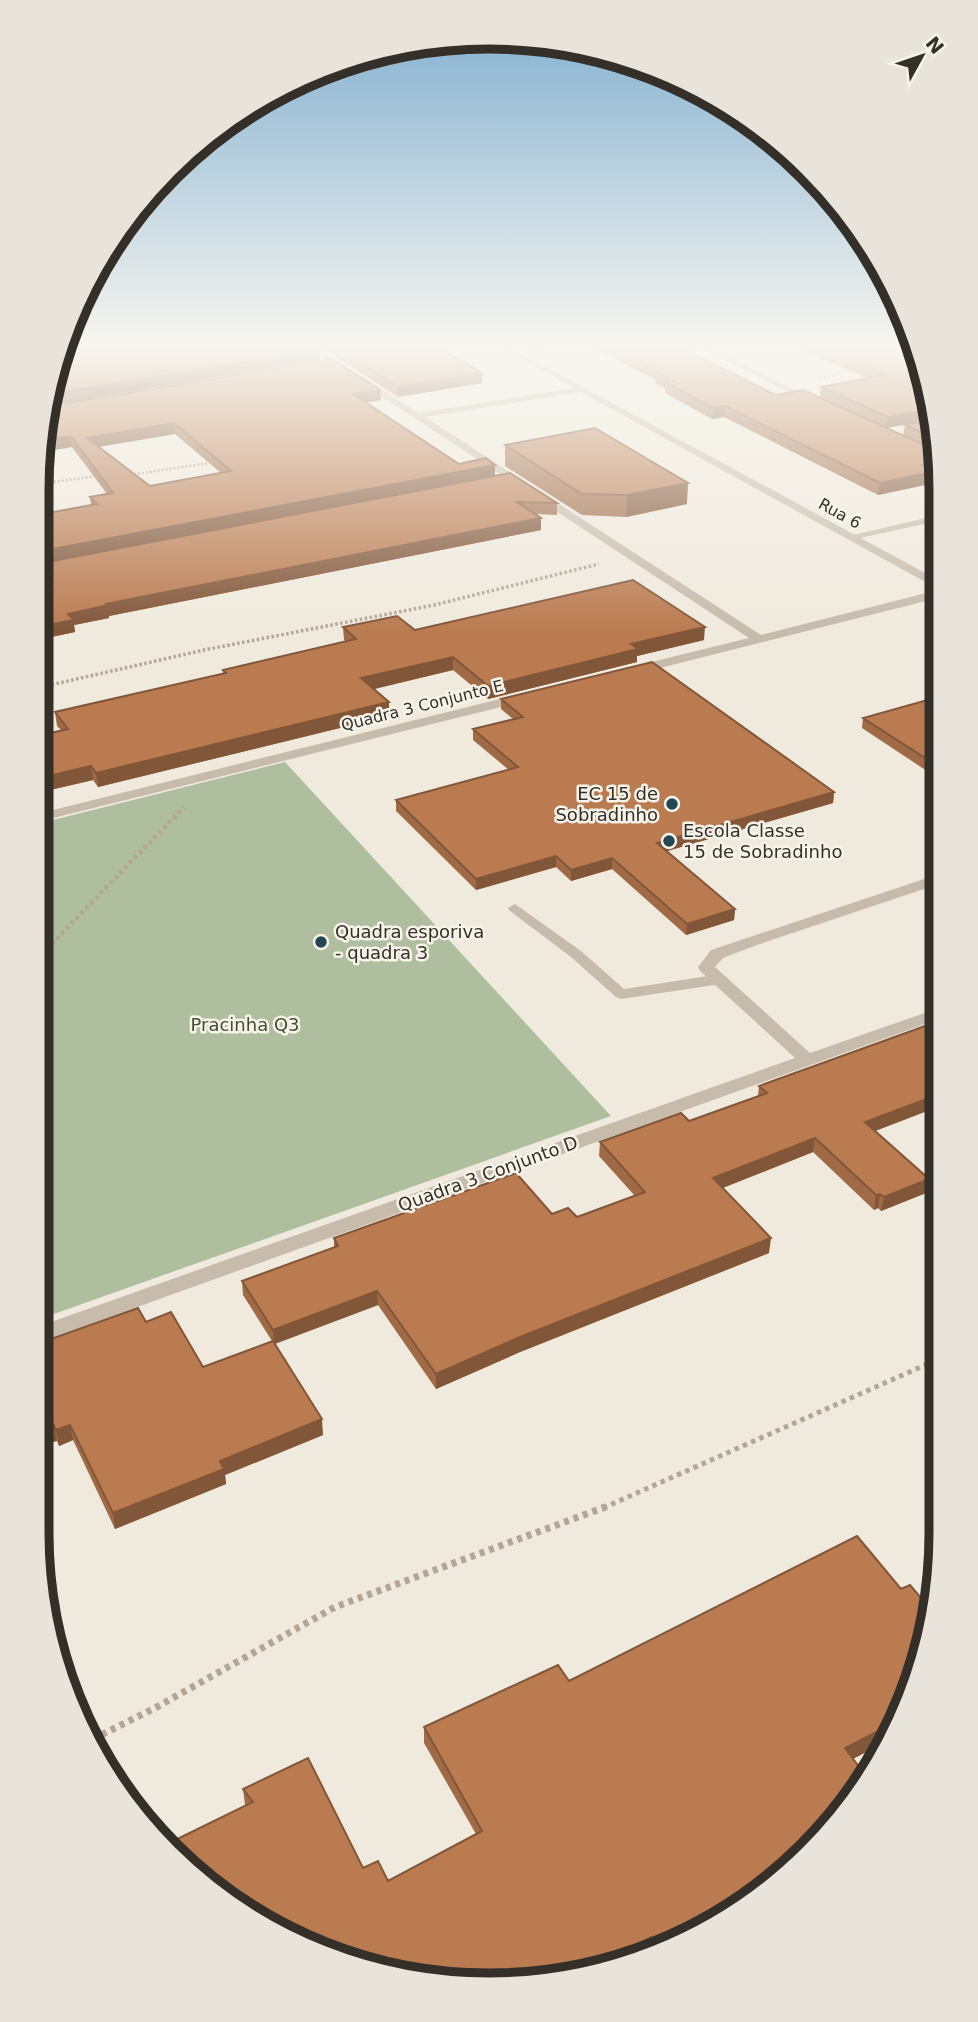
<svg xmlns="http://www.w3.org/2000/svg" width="978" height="2022" viewBox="0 0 978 2022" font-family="'DejaVu Sans',sans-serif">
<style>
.green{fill:#afbe9f}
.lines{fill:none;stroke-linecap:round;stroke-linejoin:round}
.path-far4{stroke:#b3a695;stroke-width:2.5;stroke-dasharray:2 2;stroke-linecap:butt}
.path-far3{stroke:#b3a695;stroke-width:3.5;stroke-dasharray:2.5 2.5;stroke-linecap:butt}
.path-far2{stroke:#b3a695;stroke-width:4.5;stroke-dasharray:3.5 3.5;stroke-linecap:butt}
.path-far1{stroke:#b3a695;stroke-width:5;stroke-dasharray:4.5 4.5;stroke-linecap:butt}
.path{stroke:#b3a695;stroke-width:7;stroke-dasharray:5 5;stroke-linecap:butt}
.service{fill:#c7bcab;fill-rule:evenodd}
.minor{fill:#c7bcab;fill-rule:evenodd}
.tertiary{fill:#c7bcab;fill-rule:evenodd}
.wall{fill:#a06a46;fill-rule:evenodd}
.shaded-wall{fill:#825639}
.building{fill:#ba7b51;stroke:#825639;stroke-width:2;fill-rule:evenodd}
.poi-dot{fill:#234853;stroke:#f8f4ea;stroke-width:2.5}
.labels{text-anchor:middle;stroke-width:5;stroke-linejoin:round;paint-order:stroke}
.far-street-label{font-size:16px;fill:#352f29;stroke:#f8f4ea}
.poi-label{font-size:18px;fill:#352f29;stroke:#f8f4ea;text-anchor:start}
.park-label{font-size:18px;fill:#40512f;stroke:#f8f4ea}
.street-label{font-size:18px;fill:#352f29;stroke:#f8f4ea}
.rim{fill:none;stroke:#352f29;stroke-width:9}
</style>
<rect width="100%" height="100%" fill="#f0eade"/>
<path class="green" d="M285,762L611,1116L37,1320V824Z"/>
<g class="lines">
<path class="path-far4" d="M820,379L852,370
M130,475L215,462
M38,484L97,476"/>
<path class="path-far3" d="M37,688L204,650L434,605L599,564"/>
<path class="path-far2" d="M37,959L184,807"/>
<path class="path-far1" d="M603,1508L941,1358"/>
<path class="path" d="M93,1739L155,1708L335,1607L608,1506"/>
<path class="service" d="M515,904L581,951L624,989L721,974L729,979L721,984L621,999L616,997L571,957L510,911L508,908Z"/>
<path class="minor" d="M308,348H318L418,413L583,387L585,389L580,392L425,417L761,635L938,590V598L632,675L627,674V668L749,638Z
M538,348H557L516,357L511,354Z
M698,348H709L819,401L811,403Z
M938,515V521L851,540L845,537Z
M524,693L529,694V700L37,822V814Z
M939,874V884L757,945L723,958L715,967L810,1053L939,1008V1019L37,1343V1327L795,1058L700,971L698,967L711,950Z"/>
<path class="tertiary" d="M501,348H511L938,580V589Z"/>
</g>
<path class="wall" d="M322,348H439L482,373V383L398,397Z
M593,348H697L696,349L688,351L769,392L777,395L820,397L821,387L867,378L796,348H915L934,419L887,428L903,435L905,425L937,430V473L935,474L934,483L878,495L724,417L712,419L665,393V388L655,383L656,380Z
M380,390L381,400L365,402L459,464L495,475L557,503V515L535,514L541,518V530L109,616V618L74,625L75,632L37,640V515L91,505L90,497L107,494L72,447L54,405ZM175,434L221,473L150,486L99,447Z
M505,445L687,504L626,517L582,515L505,466Z
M343,627L415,630L704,640L637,656V662L488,699L453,670L373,689L389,702V716L98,787L93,780L37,793V736L61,730L57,726L55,712L223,674V670L346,641L344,640Z
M938,697L939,779L862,728L863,718Z
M501,699L834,792L833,803L667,851L735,909L734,920L686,935L612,869L571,881L556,867L476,890L396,811V800L509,770L473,740V729L513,719L501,709Z
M939,1021L940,1106L875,1131L926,1193L881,1211L878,1208L874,1210L813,1152L723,1188L769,1253L520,1352L436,1389L378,1305L275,1344L323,1435L225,1475L226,1484L115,1529L73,1440L59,1446L57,1441L52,1442L50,1439L37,1444V1344L146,1322L203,1367L272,1341L243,1295L242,1281L334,1247V1238L552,1214L577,1217L635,1196L599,1156L600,1142L689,1121L758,1096L759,1086Z
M941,1499V1524L933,1515L936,1501Z
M569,1681L907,1706L882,1744L853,1759L689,1938L548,1981L245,1805L243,1789L363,1868L388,1881L476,1834L424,1743V1727Z"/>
<path class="shaded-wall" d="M672,348H697L696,349L672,354Z
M320,350V360L54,404L56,393Z
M482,373V383L398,397V387Z
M380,390L381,400L353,405V394Z
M725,406L724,417L712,419L713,408Z
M932,409L934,419L886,428L888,417Z
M174,423L175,434L89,448L87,438Z
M71,436L72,447L44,452L46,440Z
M937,462V473L935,474L934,483L878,495L880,483L923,465Z
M495,465V476L37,564V552Z
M688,483L687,504L626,517L627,495Z
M541,518V530L109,616V618L74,625L75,632L37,640V627L68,614L106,604Z
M705,627L704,640L637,656V662L488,699V686L631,644Z
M453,657V670L362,692L361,678Z
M389,702V716L98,787L96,773Z
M91,766L93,780L37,793V779Z
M834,792L833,803L657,854V843Z
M556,856V867L476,890V879Z
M612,858V869L571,881V870Z
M735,909L734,920L686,935L687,924Z
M940,1094V1106L862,1136L865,1122Z
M815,1138L813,1152L712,1192L713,1178Z
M929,1179L926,1193L881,1211L884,1197Z
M880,1194L878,1208L874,1210L876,1195Z
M771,1238L769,1253L520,1352L436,1389V1374L520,1337Z
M377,1291L378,1305L274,1344L273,1330Z
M322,1419L323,1435L225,1475L226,1484L115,1529L113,1513L220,1461Z
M47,1424L50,1439L37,1444V1427Z
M54,1425L57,1441L52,1442L49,1427Z
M70,1425L73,1440L59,1446L56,1430Z
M896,1722L882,1744L842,1764L845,1748Z
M777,1875L689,1938L654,1949L655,1944Z
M651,1937L650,1950L599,1966Z
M557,1970V1979L548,1981H537Z"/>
<path class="building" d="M65,348H316L320,350L56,393Z
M337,348H439L482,373L398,387Z
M614,348H682L769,392L777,395L803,390L937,451V462L923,465L936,471L880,483L725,406L713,408L665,382L673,381L656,372H661Z
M821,348H915L932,409L888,417L821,387L885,375Z
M333,359L380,390L353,394L459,464L486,458L495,465L37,552V515L97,504L90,497L113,493L71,436L46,440L54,405ZM174,423L231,471L150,486L87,438Z
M935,419L937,430V440L905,425Z
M595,428L688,483L627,495L582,494L505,445Z
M510,473L557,503L517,502L541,518L106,604L108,605L68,614L74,620L37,627V564Z
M633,580L705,627L631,644L638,649L488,686L453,657L361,678L389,702L96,773L91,766L37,779V736L68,729L55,712L226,673L223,670L356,639L343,627L397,616L415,630Z
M652,662L834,792L657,843L735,909L687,924L612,858L571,870L556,856L476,879L396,800L518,767L473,729L523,717L501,699Z
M938,697L939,767L863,718Z
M939,1021L940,1094L865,1122L929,1179L884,1197L880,1194L876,1195L815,1138L713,1178L771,1238L520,1337L436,1374L377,1291L273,1330L242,1281L338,1246L334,1238L516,1173L552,1214L568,1208L577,1217L645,1192L600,1142L681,1113L689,1121L767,1093L759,1086Z
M138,1308L146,1322L171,1312L203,1367L273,1341L322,1419L220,1461L224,1469L113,1513L70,1425L56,1430L54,1425L49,1427L47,1424L37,1427V1344Z
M941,1499V1507L936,1501Z
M857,1536L901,1589L910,1585L927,1605L907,1706L896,1722L845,1748L863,1772L809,1852L777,1875L655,1944L651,1937L599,1966L561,1977L557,1970L537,1981L400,1976L263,1924L169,1843L253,1802L243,1789L308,1758L363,1868L378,1861L388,1881L482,1831L424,1727L558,1665L569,1681Z"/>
<linearGradient id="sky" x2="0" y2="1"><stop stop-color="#7eadcf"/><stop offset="0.55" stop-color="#f8f6f0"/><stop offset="1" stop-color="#f8f6f0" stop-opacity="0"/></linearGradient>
<rect width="978" height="631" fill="url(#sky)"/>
<g class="poi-dot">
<circle cx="672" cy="804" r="7"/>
<circle cx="669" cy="841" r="7"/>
<circle cx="321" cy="942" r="7"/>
</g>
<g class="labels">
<g class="far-street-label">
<text transform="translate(840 513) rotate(29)" y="6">Rua 6</text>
<text transform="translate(422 705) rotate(-14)" y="6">Quadra 3 Conjunto E</text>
</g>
<g class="poi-label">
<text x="658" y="800" text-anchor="end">EC 15 de<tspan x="658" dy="21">Sobradinho</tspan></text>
<text x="683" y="837">Escola Classe<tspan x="683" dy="21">15 de Sobradinho</tspan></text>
<text x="335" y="938">Quadra esporiva<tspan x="335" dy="21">- quadra 3</tspan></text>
</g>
<g class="park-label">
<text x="245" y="1031">Pracinha Q3</text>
</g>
<g class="street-label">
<text transform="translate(488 1174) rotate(-20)" y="6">Quadra 3 Conjunto D</text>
</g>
</g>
<path d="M0 0H978V2022H0ZM489 49H489A440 440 0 0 1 929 489V1533A440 440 0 0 1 489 1973H489A440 440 0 0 1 49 1533V489A440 440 0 0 1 489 49Z" fill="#e8e4db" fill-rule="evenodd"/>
<path class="rim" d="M489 49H489A440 440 0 0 1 929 489V1533A440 440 0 0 1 489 1973H489A440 440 0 0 1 49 1533V489A440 440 0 0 1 489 49Z"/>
<g transform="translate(922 56) rotate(50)" stroke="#f8f4ea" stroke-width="5" paint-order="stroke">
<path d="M0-5L12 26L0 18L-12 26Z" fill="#352f29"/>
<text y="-10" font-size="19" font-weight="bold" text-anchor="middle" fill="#352f29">N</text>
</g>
</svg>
